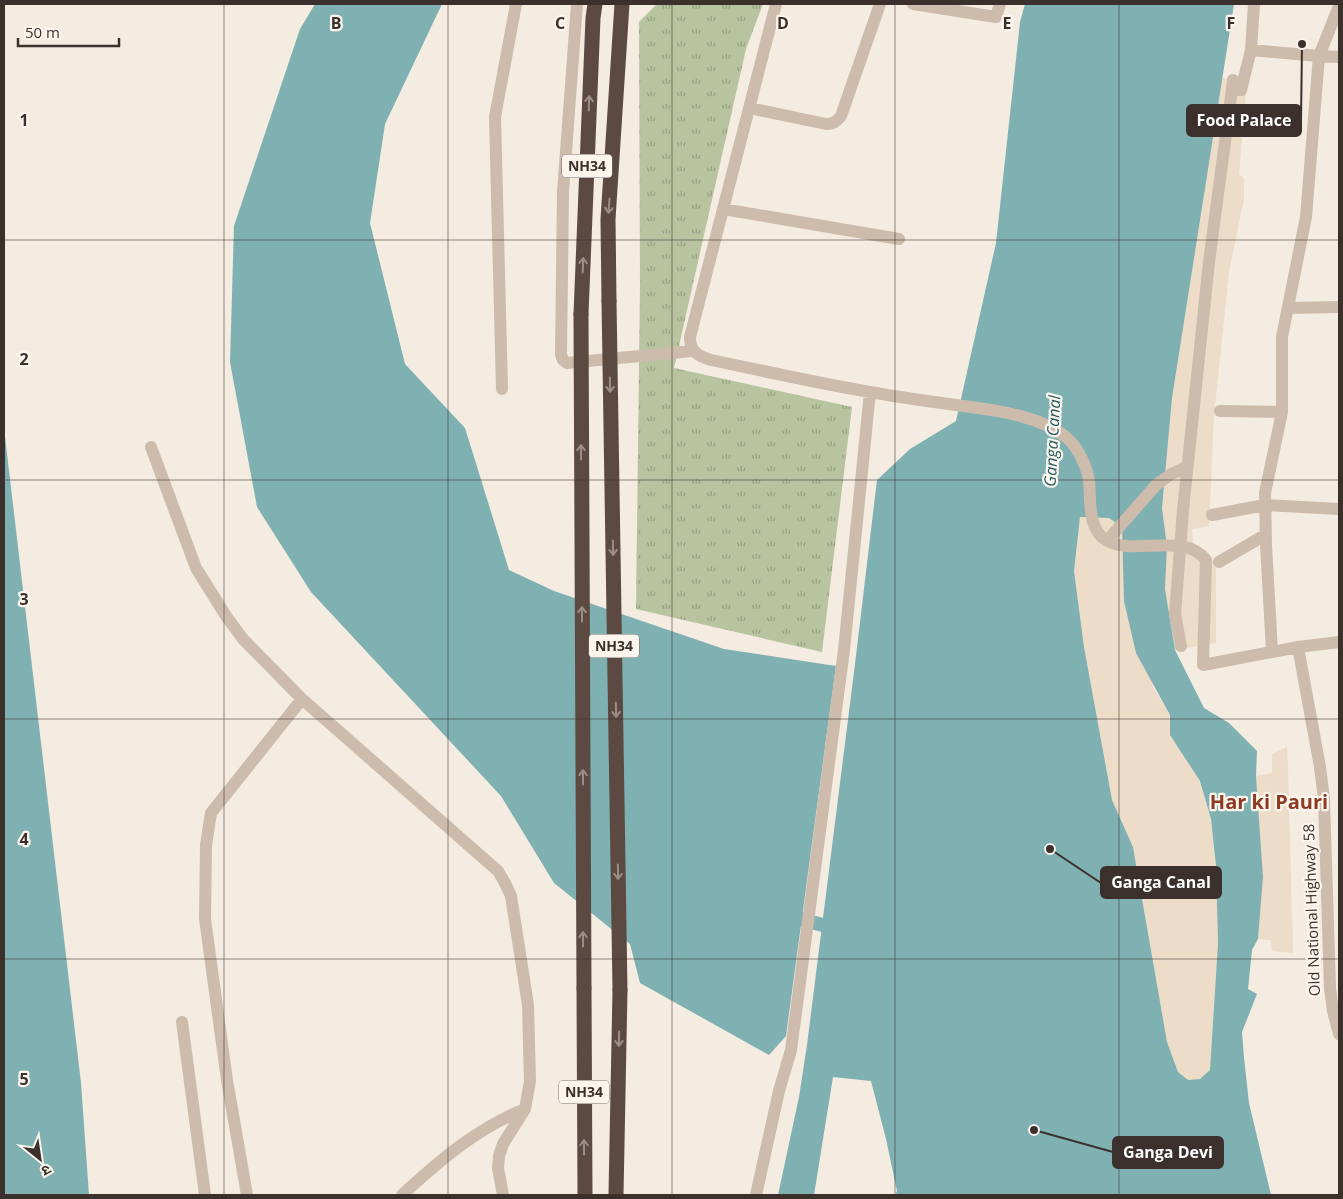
<svg xmlns="http://www.w3.org/2000/svg" width="1343" height="1199" viewBox="0 0 1343 1199" font-family="'Open Sans','Noto Sans Devanagari',sans-serif">
<style>
.park{fill:url(#park-tufts)}
.plaza{fill:#ecdcc8}
.water{fill:#7fb0b2;fill-rule:evenodd}
.lines{fill:none;stroke-linecap:round;stroke-linejoin:round}
.canal{stroke:#7fb0b2;stroke-width:14}
.minor{stroke:#cdbbac;stroke-width:12}
.highway{stroke:#5c4a42;stroke-width:15}
.highway-bridge{stroke:#5c4a42;stroke-width:15}
.oneway{stroke:#9c8e87}
.grid{fill:none;stroke:#3b302b;stroke-width:1;stroke-opacity:0.55}
.labels{text-anchor:middle;stroke-width:4.5;stroke-linejoin:round;paint-order:stroke}
.shield{fill:#fbf5ee;stroke:#756b66;stroke-width:1}
.shield-label{font-size:14px;font-weight:bold;fill:#3b302b}
.street-label{font-size:15px;fill:#3b302b;stroke:#fbf5ee}
.water-label{font-size:16px;font-style:italic;fill:#1f5a5e;stroke:#fbf5ee}
.district-label{font-size:20px;font-weight:bold;fill:#8c3b22;stroke:#fbf5ee}
.grid-label{font-size:16px;text-anchor:middle;font-weight:bold;fill:#3b302b;stroke:#fbf5ee;stroke-width:4.5;stroke-linejoin:round;paint-order:stroke}
.leader{fill:none;stroke:#3b302b;stroke-width:2}
.callout-dot{fill:#3b302b;stroke:#fbf5ee;stroke-width:2}
.callout{fill:#3b302b;stroke:#3b302b;stroke-width:2}
.callout-label{font-size:16px;text-anchor:middle;font-weight:bold;fill:#fff}
</style>
<defs>
<pattern id="park-tufts" width="24" height="20" patternUnits="userSpaceOnUse" patternTransform="scale(1.25)"><rect width="24" height="20" fill="#b8c4a0"/><path d="M3 7l-1-3M5 7V3M7 7l1-3M15 17l-1-3M17 17v-4M19 17l1-3" fill="none" stroke="#97a083"/></pattern>
</defs>
<rect width="100%" height="100%" fill="#f4ebe1"/>
<path class="park" d="M657,4H763L746,49L674,368L852,407L822,652L636,609L640,286L639,22Z"/>
<path class="plaza" d="M1221,78L1247,82L1239,174L1244,178V199L1229,272L1214,416L1209,526L1192,529L1194,552L1216,563V643L1175,650L1165,589L1167,546L1162,508L1172,398Z
M1080,517L1109,518L1122,527L1153,687L1170,715V735L1200,781L1211,819L1216,866L1218,943L1210,1070L1201,1079L1188,1080L1178,1072L1167,1042L1133,847L1112,800L1084,647L1074,571Z
M1287,747L1288,767L1293,953L1272,951L1271,940L1258,939L1263,877L1256,776L1272,773V754Z"/>
<path class="water" d="M315,4H442L385,124L370,223L405,364L465,428L509,570L554,591L724,649L836,666L786,1036L769,1055L640,983L630,944L554,883L501,796L311,592L257,507L230,362L234,226L300,29Z
M1025,4H1234L1172,398L1162,508L1167,546L1165,589L1175,650L1204,708L1229,723L1257,751L1256,776L1263,877L1258,939L1252,950L1248,989L1257,994L1242,1032L1244,1058L1249,1103L1271,1195H895L897,1191L886,1139L871,1081L833,1077L814,1195H778L799,1097L807,1045L855,664L877,480L910,449L956,421L996,243L1020,22ZM1080,517L1109,518L1122,527L1124,601L1136,653L1170,715V735L1200,781L1211,819L1216,866L1218,943L1210,1070L1200,1079L1188,1080L1178,1072L1167,1042L1133,847L1112,800L1084,647L1074,571Z
M4,428L81,1083L89,1195H4Z"/>
<g class="lines">
<path class="canal" d="M796,918L838,929"/>
<path class="minor" d="M577,4L563,192L561,355L563,360L567,363L692,351
M776,4L690,337C690,352 698,356 711,360C764,371 817,383 870,392C898,397 927,401 956,405C991,410 1038,414 1067,438C1078,447 1087,467 1089,481C1091,500 1087,529 1106,540C1133,557 1184,531 1206,560L1203,665L1298,647
M913,4L996,17L1000,4
M1251,50L1254,4
M1233,80L1232,89L1241,90L1251,50L1319,56L1339,6
M749,108L826,124C833,124 836,122 841,116L880,4
M723,209L899,239
M1288,308L1339,307
M502,389L495,117L516,4
M1220,411L1282,412
M151,447L196,568L226,616L243,639L302,699L498,871L505,883L511,896L528,1005L530,1081L525,1109L503,1144L499,1156L498,1168L503,1195
M1212,515L1265,505L1339,509
M1107,541L1156,485L1171,474L1187,467
M1219,562L1265,535
M1339,642L1298,647L1320,767L1324,799L1330,988L1333,1011L1339,1034
M1181,646L1175,614L1183,510L1209,262L1232,89
M1272,651L1266,545L1265,493L1282,412V337L1306,217L1319,56L1339,57
M182,1022L205,1195
M247,1195L227,1080L205,919L206,845L211,813L302,699
M402,1195C439,1161 477,1128 525,1109
M756,1195L779,1091L791,1050L844,650L870,392"/>
<path class="highway" d="M609,301L608,219L622,4
M581,314L593,18L595,4
M584,988L585,1195
M616,1195L620,990"/>
<path class="highway-bridge" d="M609,301L620,990
M581,314L584,988"/>
</g>
<defs><path id="oneway-shaft" d="M-6 0H5M1.5-3L5.5 0L1.5 3" fill="none" stroke-width="1.6" stroke-linecap="round" stroke-linejoin="round" transform="scale(1.25)"/></defs>
<g class="oneway">
<use href="#oneway-shaft" transform="translate(589 103) rotate(-88)"/>
<use href="#oneway-shaft" transform="translate(609 206) rotate(94)"/>
<use href="#oneway-shaft" transform="translate(583 265) rotate(-88)"/>
<use href="#oneway-shaft" transform="translate(610 385) rotate(89)"/>
<use href="#oneway-shaft" transform="translate(581 452) rotate(-90)"/>
<use href="#oneway-shaft" transform="translate(613 548) rotate(89)"/>
<use href="#oneway-shaft" transform="translate(582 614) rotate(-90)"/>
<use href="#oneway-shaft" transform="translate(616 710) rotate(89)"/>
<use href="#oneway-shaft" transform="translate(583 777) rotate(-90)"/>
<use href="#oneway-shaft" transform="translate(618 872) rotate(89)"/>
<use href="#oneway-shaft" transform="translate(583 939) rotate(-90)"/>
<use href="#oneway-shaft" transform="translate(619 1039) rotate(91)"/>
<use href="#oneway-shaft" transform="translate(584 1147) rotate(-90)"/>
</g>
<path class="grid" d="M224,4V1195M448,4V1195M672,4V1195M895,4V1195M1119,4V1195M4,240H1339M4,480H1339M4,719H1339M4,959H1339"/>
<g class="labels">
<g class="shield">
<rect x="562" y="154.5" width="50" height="23" rx="4"/>
<rect x="589" y="634.5" width="50" height="23" rx="4"/>
<rect x="559" y="1080.5" width="50" height="23" rx="4"/>
</g>
<g class="shield-label">
<text x="587" y="171">NH34</text>
<text x="614" y="651">NH34</text>
<text x="584" y="1097">NH34</text>
</g>
<g class="street-label">
<text transform="translate(1312 910) rotate(-92)" y="5">Old National Highway 58</text>
</g>
<g class="water-label">
<text transform="translate(1052 441) rotate(-87)" y="6">Ganga Canal</text>
</g>
<g class="district-label">
<text x="1269" y="809">Har ki Pauri</text>
</g>
</g>
<g class="grid-label">
<text x="336" y="29">B</text>
<text x="560" y="29">C</text>
<text x="783" y="29">D</text>
<text x="1007" y="29">E</text>
<text x="1231" y="29">F</text>
<text x="24" y="126">1</text>
<text x="24" y="365">2</text>
<text x="24" y="605">3</text>
<text x="24" y="845">4</text>
<text x="24" y="1085">5</text>
</g>
<path class="leader" d="M1302 44L1301 120M1050 849L1101 883M1034 1130L1113 1152"/>
<g class="callout-dot">
<circle cx="1302" cy="44" r="5"/>
<circle cx="1050" cy="849" r="5"/>
<circle cx="1034" cy="1130" r="5"/>
</g>
<g class="callout">
<rect x="1187" y="105" width="114" height="31" rx="5"/>
<rect x="1101" y="867" width="120" height="31" rx="5"/>
<rect x="1113" y="1137" width="110" height="31" rx="5"/>
</g>
<g class="callout-label">
<text x="1244" y="126">Food Palace</text>
<text x="1161" y="888">Ganga Canal</text>
<text x="1168" y="1158">Ganga Devi</text>
</g>
<rect width="1343" height="1199" fill="none" stroke="#3b302b" stroke-width="10"/>
<g transform="translate(40 1159) rotate(150)" stroke="#fbf5ee" stroke-width="4" paint-order="stroke">
<path d="M0-4L9 19L0 12L-9 19Z" fill="#3b302b"/>
<text y="-8" font-size="14" font-weight="bold" text-anchor="middle" fill="#3b302b">उ</text>
</g>
<path d="M18 38v8h101v-8" fill="none" stroke="#3b302b" stroke-width="2.5"/>
<text x="25" y="38" font-size="15" fill="#3b302b" stroke="#fbf5ee" stroke-width="4" paint-order="stroke">50 m</text>
</svg>
